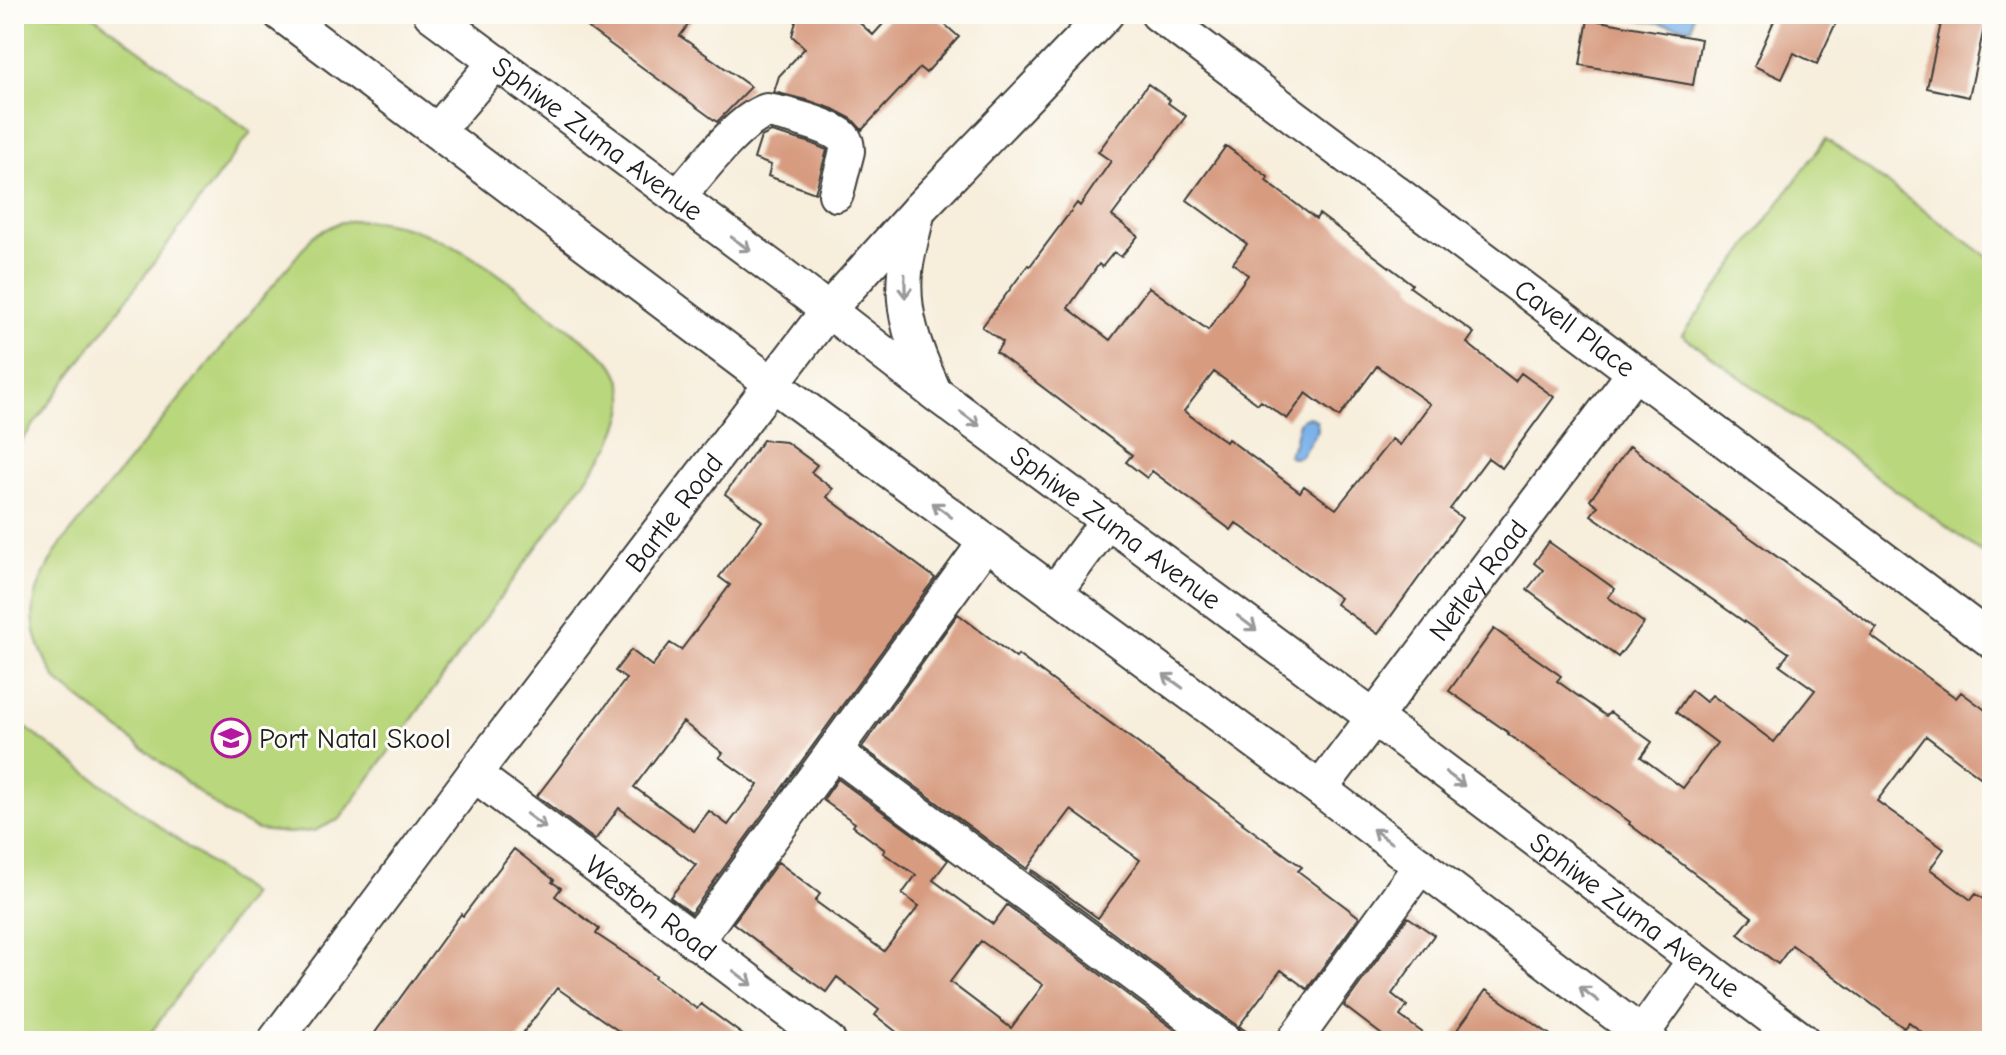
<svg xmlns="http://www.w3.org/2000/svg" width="2006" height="1055" viewBox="0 0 2006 1055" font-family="'Comic Neue',sans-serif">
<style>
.green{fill:#b9d77d;stroke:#6a7a4c;stroke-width:2}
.water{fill:#79b1e9;stroke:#4a6682;stroke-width:2}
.building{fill:#d79b80;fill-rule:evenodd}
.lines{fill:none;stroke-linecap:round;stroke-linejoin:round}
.minor-casing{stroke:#3d3c39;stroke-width:38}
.minor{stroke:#fff;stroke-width:34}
.oneway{stroke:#999}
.labels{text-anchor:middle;stroke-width:6;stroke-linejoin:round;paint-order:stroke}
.street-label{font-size:28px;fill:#1c1c1c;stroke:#fdfcf7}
.poi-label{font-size:28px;fill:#1c1c1c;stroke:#fdfcf7;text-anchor:start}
</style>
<rect width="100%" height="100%" fill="#fdfcf7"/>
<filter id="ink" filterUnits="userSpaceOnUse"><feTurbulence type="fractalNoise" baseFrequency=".0125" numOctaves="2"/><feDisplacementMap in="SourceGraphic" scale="16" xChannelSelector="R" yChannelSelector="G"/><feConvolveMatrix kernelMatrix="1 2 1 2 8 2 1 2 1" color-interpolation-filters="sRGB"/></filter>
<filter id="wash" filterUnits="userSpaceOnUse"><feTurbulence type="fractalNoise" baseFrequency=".006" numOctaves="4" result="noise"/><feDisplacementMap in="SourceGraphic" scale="32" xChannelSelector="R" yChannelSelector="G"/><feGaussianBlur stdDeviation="1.8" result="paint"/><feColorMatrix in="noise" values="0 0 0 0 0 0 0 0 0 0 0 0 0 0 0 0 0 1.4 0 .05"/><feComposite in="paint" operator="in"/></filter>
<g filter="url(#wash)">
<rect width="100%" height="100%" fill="#f7eedc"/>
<path class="green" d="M14,14H91L251,132L14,451Z
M1826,139L1992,260V560L1682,335Z
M356,220C438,221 504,276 565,326C578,336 604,354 613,365C617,370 621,381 623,388C628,409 618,427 610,446L340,819L314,831L288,833L258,830L229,816L57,681C24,627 26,599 60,545L314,235L338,223Z
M14,719L251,894L145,1041H14Z"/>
<path class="water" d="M1604,14H1694L1692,28Z
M1307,417L1313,418L1317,422L1318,430L1300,457L1292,458L1288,455L1294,444L1298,425L1302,419Z"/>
<g id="blocks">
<path class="building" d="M569,14H696L680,36L751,87L717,122Z
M798,14H850L873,35L892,14H933L959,37L926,73L920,68L862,130L852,119L833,109L810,101L774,92L779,76L805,48L792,36Z
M1777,14H1840L1817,64L1794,53L1782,79L1754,66Z
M1943,14H1987L1969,97L1927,88Z
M1588,19L1701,39L1693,85L1580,65Z
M1148,84L1170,100L1168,103L1186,116L1112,216L1138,236L1121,257L1114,252L1102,267L1099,264L1068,308L1110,340L1149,287L1208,330L1248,275L1233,263L1247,244L1187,200L1226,146L1268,177L1266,181L1316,219L1319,214L1412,284L1410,287L1474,333L1467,343L1496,366L1515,381L1521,373L1554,397L1502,468L1488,458L1450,509L1462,518L1378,634L1336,604L1340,598L1236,523L1231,530L1152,471L1147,478L1126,462L1132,455L996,352L1003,342L982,327L1028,265L1030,266L1077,203L1080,206L1111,161L1098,152ZM1377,366L1430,404L1400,445L1392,439L1336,509L1304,486L1300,492L1228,439L1226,442L1184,411L1214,372L1258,404L1261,401L1287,419L1306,393L1339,417Z
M771,132L808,142L827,150L815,193L768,176L771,165L754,159L761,137Z
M763,440L786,442L817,465L811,472L833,489L827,497L935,578L691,913L670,897L696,865L619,808L595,840L537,796L626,679L615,671L631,650L652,666L670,643L681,650L730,585L719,577L762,521L725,494ZM683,722L723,753L719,757L758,785L728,825L709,811L694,831L634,787Z
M1630,446L1741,531L1877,628L1871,636L1956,698L1961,692L1992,715V786L1926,736L1877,801L1944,849L1930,869L1971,900L1976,894L1992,904V1041H1933L1909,1022L1904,1028L1792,945L1778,964L1738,934L1752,917L1629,824L1630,822L1508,734L1509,733L1449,691L1494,629L1561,676L1557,681L1606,716L1610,712L1652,742L1641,757L1683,788L1717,743L1676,712L1691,690L1706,702L1712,695L1774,742L1815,690L1780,665L1789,653L1591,515L1598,506L1590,500Z
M1549,542L1615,589L1608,597L1644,623L1618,657L1527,590L1543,570L1534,563Z
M958,614L1016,658L1018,655L1185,778V779L1243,822L1242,823L1302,867L1298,871L1359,917L1307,989L1281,970L1239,1026L1259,1041H1244L1242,1032L1236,1025L1031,872L1032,870L1098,918L1140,860L1071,810L1027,869L862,747Z
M838,779L948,860L933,880L993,924L1007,905L1190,1041H908L875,1015L879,1010L837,977L826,992L787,964L733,923L778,862L820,894L815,901L884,951L919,906L902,894L916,875L883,853L885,850L853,826L855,823L823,800ZM981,941L1043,985L1011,1028L950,982Z
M514,849L554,880L552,882L561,888L555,896L599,929L596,934L638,962L637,963L655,976L654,978L697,1009L701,1004L751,1041H633L557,988L517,1041H369L461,914L463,916Z
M1408,917L1434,935L1392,994L1407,1006L1400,1016L1434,1041H1390L1344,1006Z
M1486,990L1559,1041H1449Z"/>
</g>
</g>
<g filter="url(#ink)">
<use href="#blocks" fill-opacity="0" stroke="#3d3c39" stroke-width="2"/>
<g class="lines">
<defs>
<g id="minor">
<path d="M281,14L771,383L1320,789L1651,1041"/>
<path id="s1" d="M431,14L781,274L936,394L1373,717L1803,1041"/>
<path id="s2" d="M1158,14L1992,641"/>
<path d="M437,131L496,62"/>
<path d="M678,197C699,173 738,120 767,111C785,114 825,124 840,135C846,139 847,144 847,151L836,194"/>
<path d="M918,210C914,230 907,251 905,272C901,313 915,350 932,387"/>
<path d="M1054,593L1108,520"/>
<path d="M834,751L1224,1041"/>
<path id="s3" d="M474,774L828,1041"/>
<path id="s4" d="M1320,789L1635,372"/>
<path d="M695,942L986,542"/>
<path id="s5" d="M275,1041L474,774L829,309L918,210L1106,14"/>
<path d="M1294,1041L1421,865"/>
<path d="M1637,1041L1695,960"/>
</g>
</defs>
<use href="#minor" class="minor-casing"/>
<use href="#minor" class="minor"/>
</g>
<defs><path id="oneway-shaft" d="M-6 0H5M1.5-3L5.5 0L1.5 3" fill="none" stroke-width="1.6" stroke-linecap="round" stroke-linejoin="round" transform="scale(2)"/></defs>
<g class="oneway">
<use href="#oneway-shaft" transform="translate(741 244) rotate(36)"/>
<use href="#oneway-shaft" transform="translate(905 286) rotate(89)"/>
<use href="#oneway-shaft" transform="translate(970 419) rotate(36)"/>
<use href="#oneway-shaft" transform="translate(942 510) rotate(-143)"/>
<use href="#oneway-shaft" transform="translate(1247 623) rotate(37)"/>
<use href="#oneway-shaft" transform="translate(1173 681) rotate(-144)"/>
<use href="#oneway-shaft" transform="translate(1455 779) rotate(37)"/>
<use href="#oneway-shaft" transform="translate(536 821) rotate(37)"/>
<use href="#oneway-shaft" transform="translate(1382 836) rotate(-143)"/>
<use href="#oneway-shaft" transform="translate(743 978) rotate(37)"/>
<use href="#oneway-shaft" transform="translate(1589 994) rotate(-143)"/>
</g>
</g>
<defs>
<symbol id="school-ring" viewBox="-11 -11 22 22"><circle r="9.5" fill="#fdfcf7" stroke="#b5179e" stroke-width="1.5"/><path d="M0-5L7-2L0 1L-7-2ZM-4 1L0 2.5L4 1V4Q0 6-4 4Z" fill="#b5179e"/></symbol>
</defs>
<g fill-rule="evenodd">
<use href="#school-ring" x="209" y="716" width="44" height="44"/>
</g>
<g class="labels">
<g class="street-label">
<text dy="10" stroke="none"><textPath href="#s1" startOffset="208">Sphiwe Zuma Avenue</textPath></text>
<text dy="10" stroke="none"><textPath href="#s2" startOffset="522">Cavell Place</textPath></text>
<text dy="10" stroke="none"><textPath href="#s5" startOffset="662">Bartle Road</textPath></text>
<text dy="10" stroke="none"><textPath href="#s1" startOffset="856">Sphiwe Zuma Avenue</textPath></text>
<text dy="10" stroke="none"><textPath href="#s4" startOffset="262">Netley Road</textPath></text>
<text dy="10" stroke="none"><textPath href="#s3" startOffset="222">Weston Road</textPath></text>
<text dy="10" stroke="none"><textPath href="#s1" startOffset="1504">Sphiwe Zuma Avenue</textPath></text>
</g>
<g class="poi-label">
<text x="259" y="748">Port Natal Skool</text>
</g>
</g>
<rect width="2006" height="1055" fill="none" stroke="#fdfcf7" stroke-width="48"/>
</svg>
